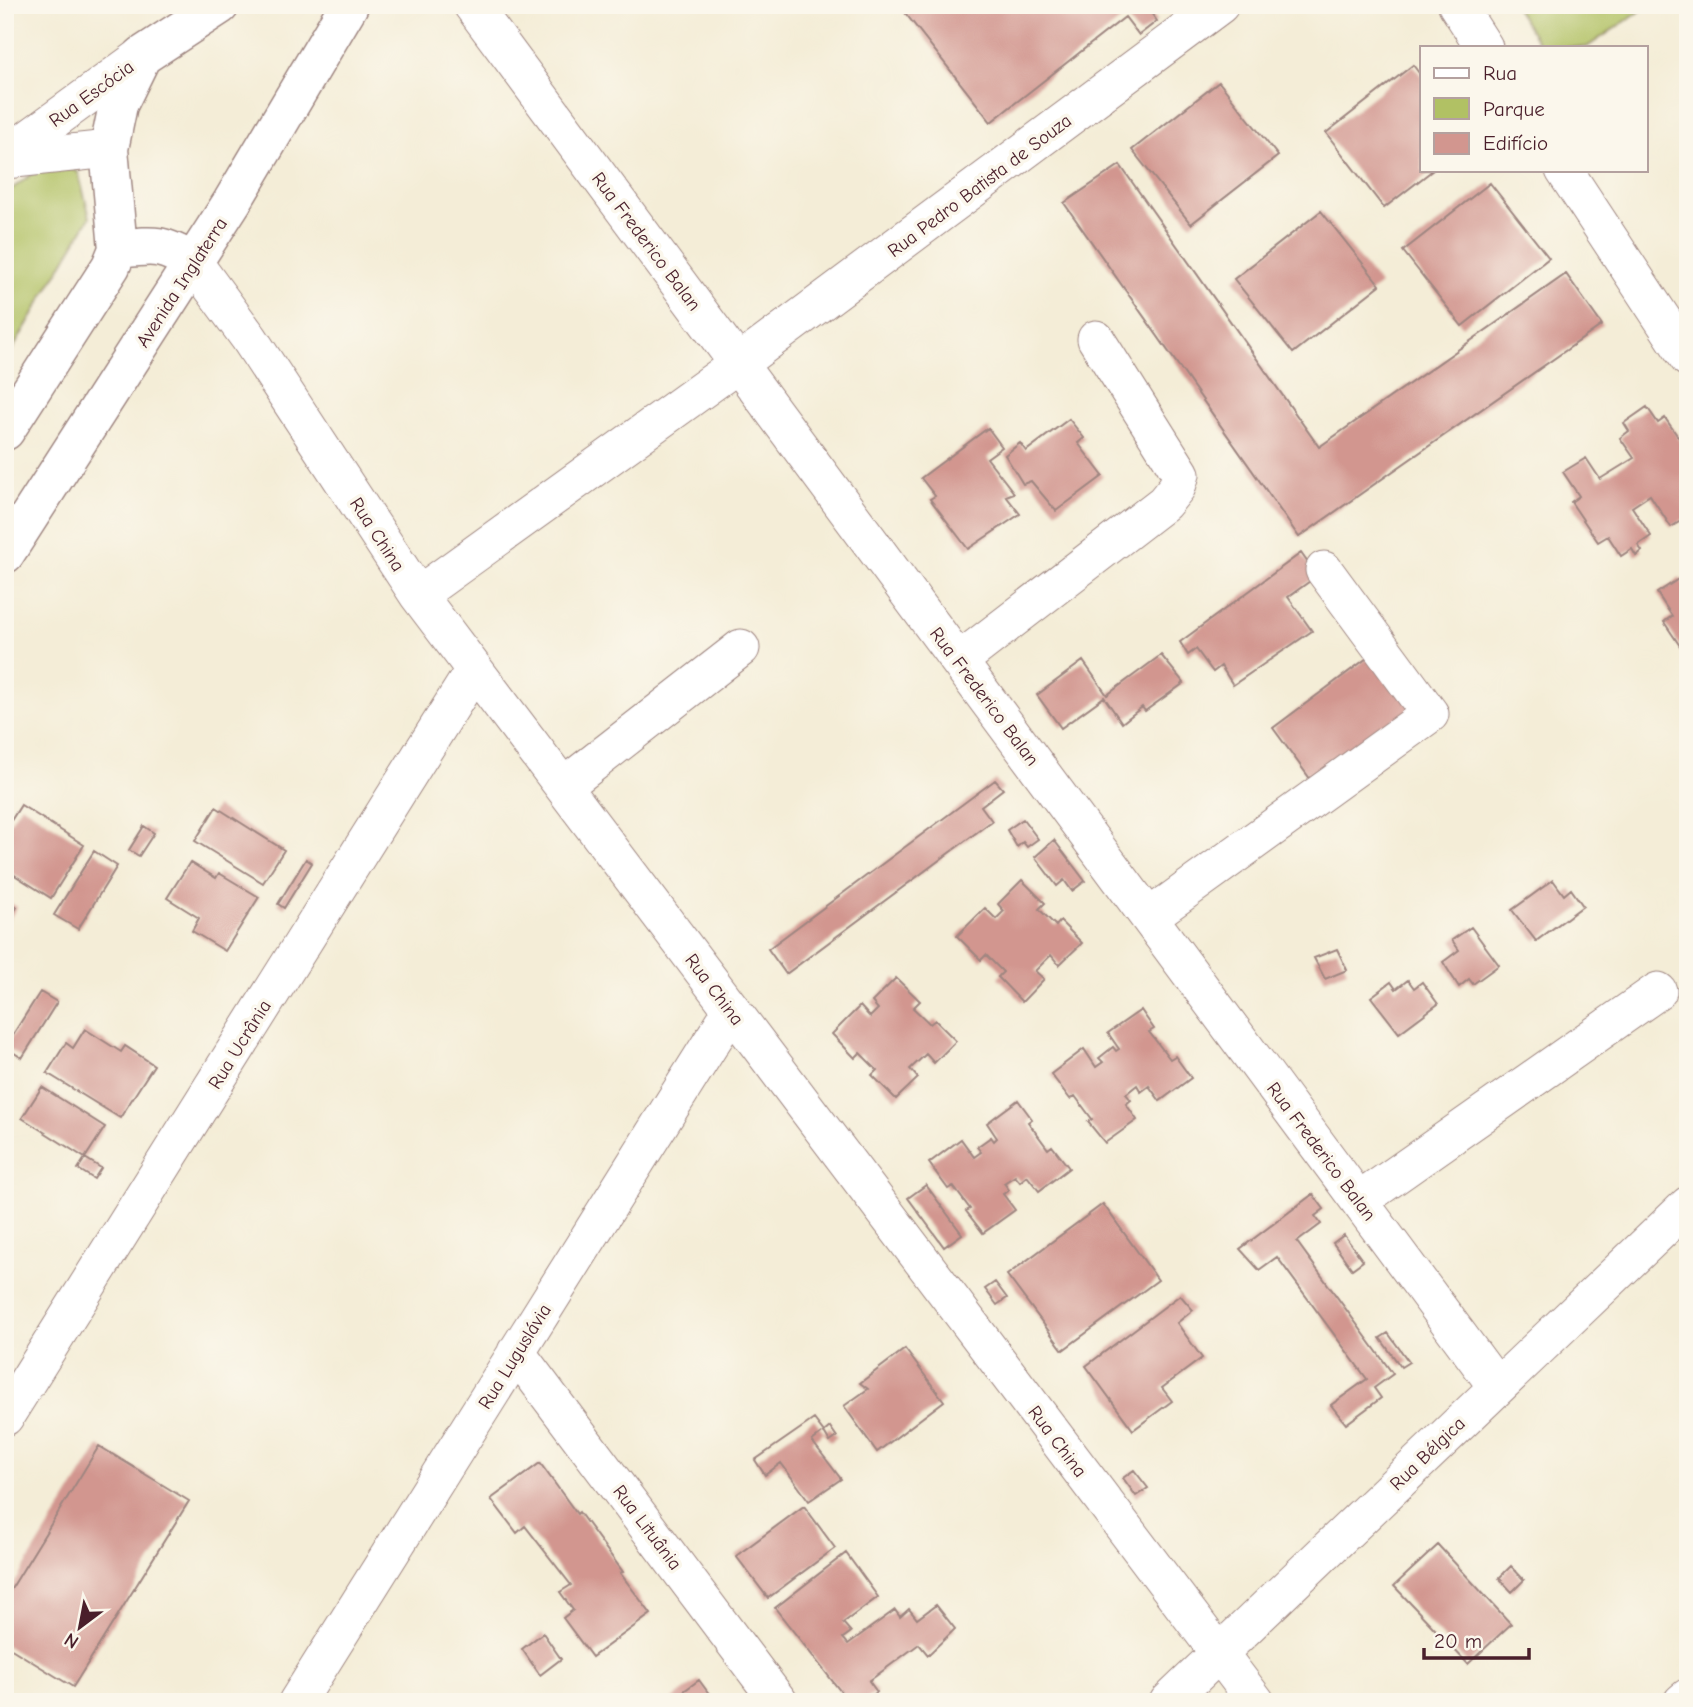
<svg xmlns="http://www.w3.org/2000/svg" width="1693" height="1707" viewBox="0 0 1693 1707" font-family="'Comic Neue',sans-serif">
<style>
.green{fill:#b1c164;stroke:#7e7048;stroke-width:2}
.building{fill:#d2968f}
.lines{fill:none;stroke-linecap:round;stroke-linejoin:round}
.minor-casing{stroke:#9f8681;stroke-width:39}
.major-casing{stroke:#9f8681;stroke-width:41}
.minor{stroke:#fff;stroke-width:37}
.major{stroke:#fff;stroke-width:38}
.labels{text-anchor:middle;stroke-width:7;stroke-linejoin:round;paint-order:stroke}
.street-label{font-size:19px;fill:#4a1f2b;stroke:#fbf7ec}
</style>
<rect width="100%" height="100%" fill="#fbf7ec"/>
<filter id="ink" filterUnits="userSpaceOnUse"><feTurbulence type="fractalNoise" baseFrequency=".0143" numOctaves="2"/><feDisplacementMap in="SourceGraphic" scale="14" xChannelSelector="R" yChannelSelector="G"/><feConvolveMatrix kernelMatrix="1 2 1 2 8 2 1 2 1" color-interpolation-filters="sRGB"/></filter>
<filter id="wash" filterUnits="userSpaceOnUse"><feTurbulence type="fractalNoise" baseFrequency=".00686" numOctaves="4" result="noise"/><feDisplacementMap in="SourceGraphic" scale="28" xChannelSelector="R" yChannelSelector="G"/><feGaussianBlur stdDeviation="1.57" result="paint"/><feColorMatrix in="noise" values="0 0 0 0 0 0 0 0 0 0 0 0 0 0 0 0 0 1.4 0 .05"/><feComposite in="paint" operator="in"/></filter>
<g filter="url(#wash)">
<rect width="100%" height="100%" fill="#f4edd7"/>
<path class="green" d="M1514,5H1649L1587,47H1541Z
M51,160L78,172L90,217L5,362V194Z"/>
<g id="blocks">
<path class="building" d="M899,5H1145L1157,21L1139,35L1125,17L991,122Z
M1413,65L1422,77V170H1433L1384,208L1326,133Z
M1219,82L1278,156L1191,224L1132,150Z
M1120,165L1319,447L1566,274L1602,325L1299,537L1064,203Z
M1490,183L1549,258L1462,326L1403,251Z
M1321,211L1380,285L1293,353L1234,279Z
M1647,407L1658,423L1665,418L1688,451V525L1684,519L1671,527L1650,495L1632,507L1651,536L1638,545L1642,551L1636,556L1632,549L1621,556L1608,536L1598,542L1571,502L1579,496L1563,472L1586,458L1600,479L1634,458L1620,438L1629,431L1624,423Z
M1069,419L1084,438L1078,443L1103,476L1056,511L1031,481L1023,484L1005,455L1020,443L1026,451Z
M988,428L1002,447L987,458L1014,493L1006,496L1020,514L968,549L930,499L935,496L921,478Z
M1301,553L1317,576L1288,597L1312,631L1233,685L1221,666L1213,672L1196,649L1188,655L1180,642Z
M1680,578L1688,590V658L1664,622L1672,616L1657,593Z
M1378,650L1425,713L1319,791L1273,728Z
M1161,655L1184,683L1145,711L1142,707L1122,723L1104,697L1061,728L1037,695L1083,661L1107,695Z
M995,780L1003,789L981,806L992,821L786,974L768,949Z
M21,805L84,845L51,898L5,869V830Z
M216,807L284,850L263,883L195,841Z
M1023,819L1038,839L1027,847L1023,842L1017,847L1007,830Z
M144,826L154,833L139,856L129,850Z
M1054,840L1085,881L1072,891L1064,880L1057,886L1035,857Z
M94,851L117,866L78,929L54,915Z
M306,859L312,863L284,908L278,904Z
M190,862L216,878L219,873L259,897L225,951L192,931L199,918L167,898Z
M1022,880L1045,903L1039,909L1056,926L1060,921L1082,943L1059,965L1051,955L1035,971L1044,979L1022,1002L998,977L1003,972L986,955L981,960L957,936L985,908L996,919L1004,911L998,904Z
M1553,880L1564,895L1571,889L1583,906L1536,941L1512,910Z
M5,900L17,907L5,926Z
M1471,927L1499,965L1473,984L1469,979L1459,987L1443,962L1459,950L1452,940Z
M1337,949L1347,970L1325,979L1314,958Z
M896,978L920,1001L913,1008L930,1024L935,1020L956,1041L934,1063L926,1054L910,1069L918,1078L896,1099L872,1075L877,1070L860,1053L855,1058L832,1034L860,1006L870,1017L878,1009L872,1002Z
M1408,980L1414,988L1422,982L1438,1004L1399,1033L1371,997L1391,982L1396,989Z
M40,992L57,1002L22,1058L5,1047Z
M1141,1010L1154,1029L1149,1032L1170,1059L1175,1056L1191,1078L1160,1101L1149,1086L1141,1092L1137,1085L1126,1094L1131,1100L1126,1104L1137,1120L1105,1143L1088,1122L1092,1119L1075,1096L1070,1099L1051,1074L1084,1049L1096,1067L1103,1062L1099,1058L1113,1047L1116,1051L1119,1049L1108,1033Z
M85,1029L121,1052L125,1046L154,1065L120,1118L47,1073L66,1043L73,1048Z
M42,1087L105,1127L85,1158L101,1168L94,1179L78,1169L85,1158L22,1118Z
M1018,1100L1032,1119L1028,1122L1048,1149L1052,1146L1069,1168L1039,1191L1027,1176L1020,1182L1015,1176L1004,1183L1009,1190L1003,1194L1015,1210L983,1233L966,1211L970,1209L953,1186L948,1189L929,1163L961,1139L974,1157L981,1152L977,1147L991,1137L994,1141L997,1138L987,1123Z
M926,1185L962,1234L944,1247L908,1198Z
M1313,1194L1324,1209L1315,1216L1321,1224L1297,1242L1393,1374L1374,1388L1381,1398L1346,1424L1331,1405L1367,1379L1277,1257L1259,1270L1240,1249Z
M1103,1204L1158,1280L1063,1350L1007,1275Z
M1344,1235L1363,1261L1352,1269L1333,1243Z
M995,1282L1007,1298L997,1305L985,1289Z
M1180,1295L1193,1310L1177,1323L1202,1358L1162,1388L1172,1401L1133,1430L1086,1366Z
M1388,1333L1409,1362L1401,1367L1380,1338Z
M905,1349L944,1401L877,1452L844,1406L868,1389L860,1383Z
M814,1419L824,1432L830,1427L837,1437L830,1442L824,1432L812,1441L841,1479L809,1501L781,1463L765,1475L755,1460Z
M99,1446L189,1501L73,1687L5,1645V1599Z
M540,1463L577,1514L579,1512L623,1572L620,1573L651,1614L592,1657L563,1618L573,1610L560,1592L571,1585L525,1526L517,1533L491,1499Z
M1134,1470L1148,1488L1136,1496L1123,1478Z
M804,1506L835,1548L768,1598L736,1556Z
M1438,1545L1511,1624L1468,1664L1394,1586Z
M846,1553L878,1597L843,1623L851,1632L843,1638L848,1644L895,1610L900,1617L909,1609L917,1619L936,1605L955,1629L928,1655L919,1644L869,1681L877,1692L863,1702H849L775,1608Z
M1511,1566L1524,1580L1512,1592L1499,1578Z
M543,1633L561,1659L540,1675L522,1649Z
M699,1680L715,1702H669Z"/>
</g>
</g>
<g filter="url(#ink)">
<use href="#blocks" fill-opacity="0" stroke="#9f8681" stroke-width="2"/>
<g class="lines">
<defs>
<path id="minor" d="M472,5L1497,1387
M1457,5L1484,47
M5,156L142,56
M5,160L109,149
M1564,170L1688,358
M194,263L249,338L418,595L1256,1702
M418,595L738,364L1220,5
M959,661L1164,503L1177,487L1181,474L1096,339
M564,786L741,648
M1149,917L1430,714L1324,570
M1359,1201L1658,991
M516,1352L779,1702
M5,1417L474,670
M297,1702L731,1011
M1168,1702L1688,1205
M1682,1702L1688,1697"/>
<path id="major" d="M118,249C155,245 161,243 194,263
M5,431L111,266L118,249L109,149L118,105L142,56L220,5
M5,554L232,202L349,5"/>
</defs>
<use href="#minor" class="minor-casing"/>
<use href="#major" class="major-casing"/>
<use href="#minor" class="minor"/>
<use href="#major" class="major"/>
</g>
</g>
<g class="labels">
<g class="street-label">
<text transform="translate(91 93) rotate(-36)" y="7">Rua Escócia</text>
<text transform="translate(979 185) rotate(-37)" y="7">Rua Pedro Batista de Souza</text>
<text transform="translate(647 241) rotate(53)" y="7">Rua Frederico Balan</text>
<text transform="translate(181 282) rotate(-57)" y="7">Avenida Inglaterra</text>
<text transform="translate(378 534) rotate(57)" y="7">Rua China</text>
<text transform="translate(985 696) rotate(53)" y="7">Rua Frederico Balan</text>
<text transform="translate(715 989) rotate(53)" y="7">Rua China</text>
<text transform="translate(239 1044) rotate(-58)" y="7">Rua Ucrânia</text>
<text transform="translate(1322 1151) rotate(53)" y="7">Rua Frederico Balan</text>
<text transform="translate(514 1356) rotate(-58)" y="7">Rua Luguslávia</text>
<text transform="translate(1058 1441) rotate(53)" y="7">Rua China</text>
<text transform="translate(1427 1453) rotate(-44)" y="7">Rua Bélgica</text>
<text transform="translate(648 1527) rotate(53)" y="7">Rua Lituânia</text>
</g>
</g>
<rect width="1693" height="1707" fill="none" stroke="#fbf7ec" stroke-width="28"/>
<rect x="1420" y="46" width="228" height="126" fill="#fbf7ec" stroke="#b4a19f" stroke-width="2"/>
<rect x="1434" y="68" width="35" height="10" fill="#ffffff" stroke="#b4a19f" stroke-width="2"/>
<text x="1483" y="80" font-size="21" fill="#4a1f2b">Rua</text>
<rect x="1434" y="98" width="35" height="21" fill="#b1c164" stroke="#b4a19f" stroke-width="2"/>
<text x="1483" y="116" font-size="21" fill="#4a1f2b">Parque</text>
<rect x="1434" y="133" width="35" height="21" fill="#d2968f" stroke="#b4a19f" stroke-width="2"/>
<text x="1483" y="150" font-size="21" fill="#4a1f2b">Edifício</text>
<g transform="translate(80 1627) rotate(212)" stroke="#fbf7ec" stroke-width="5" paint-order="stroke">
<path d="M0-5L12 26L0 18L-12 26Z" fill="#4a1f2b"/>
<text y="-10" font-size="19" font-weight="bold" text-anchor="middle" fill="#4a1f2b">N</text>
</g>
<path d="M1424 1648v10h105v-10" fill="none" stroke="#4a1f2b" stroke-width="3.5"/>
<text x="1434" y="1648" font-size="21" fill="#4a1f2b" stroke="#fbf7ec" stroke-width="5" paint-order="stroke">20 m</text>
</svg>
